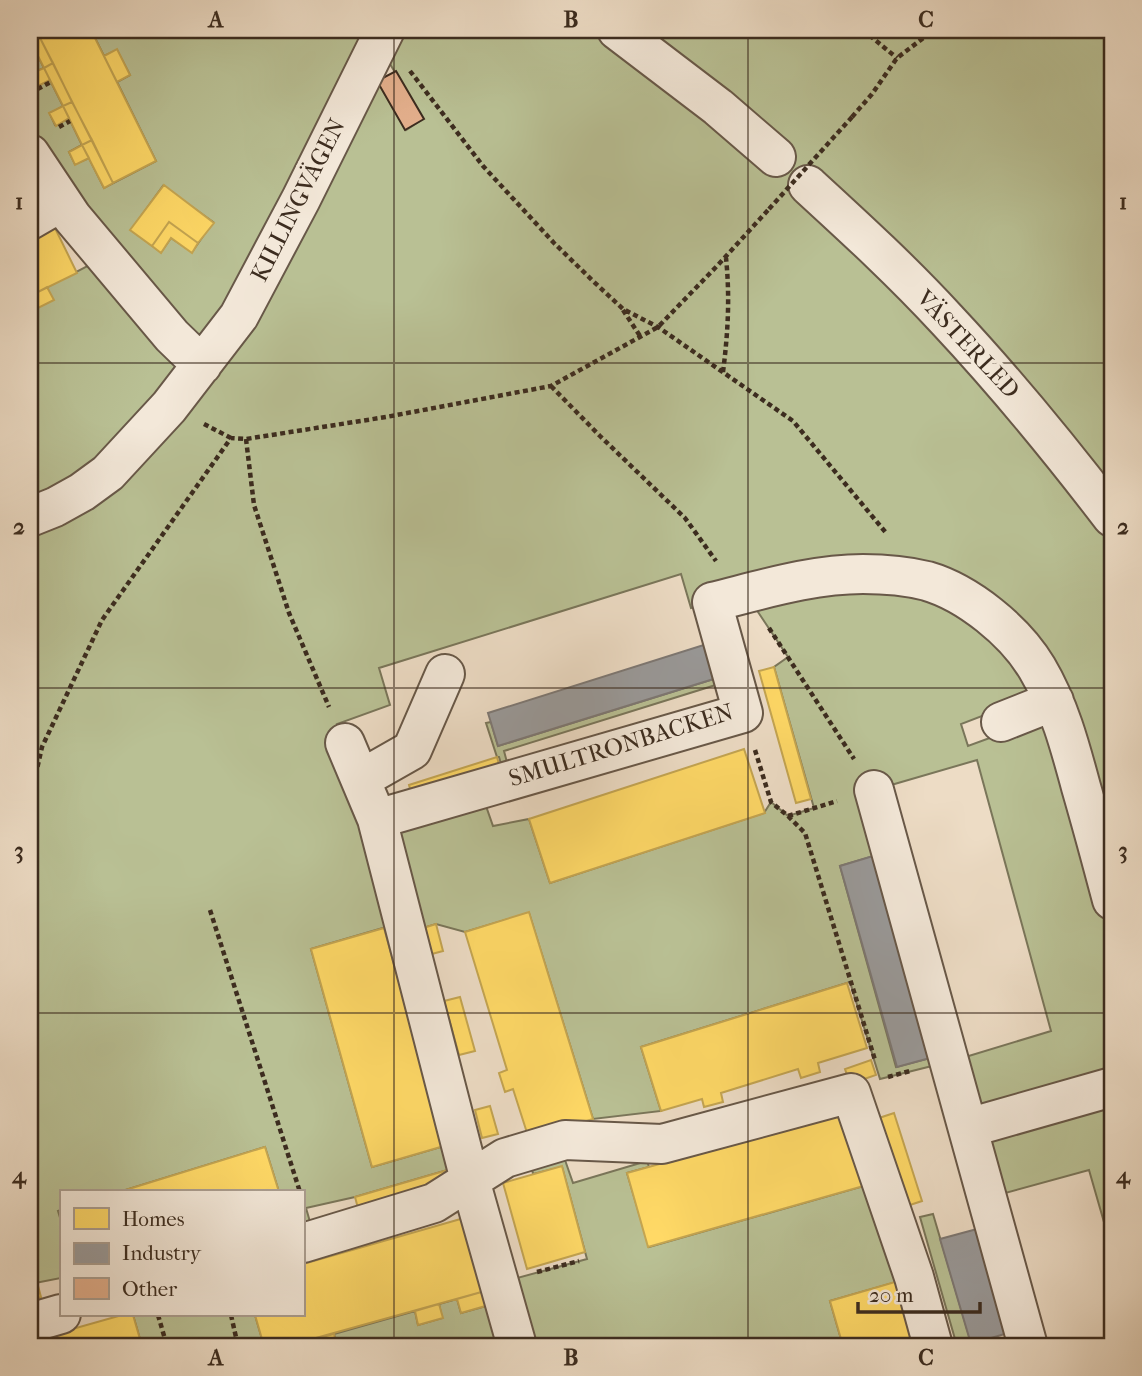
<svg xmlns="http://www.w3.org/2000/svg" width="1142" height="1376" viewBox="0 0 1142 1376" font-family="'IM FELL French Canon',serif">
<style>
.green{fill:#b9c094;stroke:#7a765a;stroke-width:2;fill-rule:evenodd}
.homes{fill:#ffd966;stroke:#c4a551;stroke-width:2}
.industry{fill:#999;stroke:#7d7874;stroke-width:2}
.building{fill:#e2ae8b;stroke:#3c2c1f;stroke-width:2}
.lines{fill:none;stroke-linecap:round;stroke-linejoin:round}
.minor-casing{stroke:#685848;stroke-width:42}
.path{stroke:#3c2c1f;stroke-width:4.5;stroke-dasharray:5 3.5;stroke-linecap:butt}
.minor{stroke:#f3e8d9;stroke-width:38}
.path-bridge{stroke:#3c2c1f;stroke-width:4.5;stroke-dasharray:5 3.5;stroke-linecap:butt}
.grid{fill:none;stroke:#3c2c1f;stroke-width:2;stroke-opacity:0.55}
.labels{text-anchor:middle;stroke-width:7;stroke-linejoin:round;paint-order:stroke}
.street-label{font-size:24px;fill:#3c2c1f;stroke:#f3e8d9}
.neatline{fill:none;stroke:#3c2c1f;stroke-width:2.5}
.grid-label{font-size:23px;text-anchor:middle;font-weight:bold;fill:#3c2c1f}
</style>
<rect width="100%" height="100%" fill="#eddcc5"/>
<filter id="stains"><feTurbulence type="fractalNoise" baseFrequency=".00286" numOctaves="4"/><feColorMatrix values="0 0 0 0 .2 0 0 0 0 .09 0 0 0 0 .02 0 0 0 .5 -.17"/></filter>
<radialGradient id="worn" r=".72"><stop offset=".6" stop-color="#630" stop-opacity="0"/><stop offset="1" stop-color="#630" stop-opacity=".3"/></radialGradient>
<path class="green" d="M91,30H1112V1250L1089,1170L987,1198L949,1062L1051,1031L977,760L874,790L891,851L840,866L896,1067L930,1058L932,1066L880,1079L850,982L641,1047L661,1111L593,1119L529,913L465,932L436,924L420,929L403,922L311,949L372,1167L444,1146L451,1169L355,1197L306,1208L315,1239L303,1243V1192H279L265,1147L119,1192H61V1210L58,1211L61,1221V1278L30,1284V296L105,257L30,154V45L32,44L44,68L30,74L36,86L50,80L63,106L50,114L55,125L69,118L82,145L69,152L75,164L89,158L104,188L156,161L117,82L130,75L117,50L104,56ZM378,44L423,119L406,130L368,65ZM163,186L213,222L192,252L171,238L161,252L131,230ZM681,574L691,608L746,594L788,657L774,667L814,808L788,816L771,802L764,813L550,883L529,819L493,826L480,789L377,819L337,724L390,705L379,668ZM1021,701L1028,724L968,746L961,724Z
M720,677L722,683L504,751L509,770H503L499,757H497L486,723L491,722L498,746Z
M565,1160L573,1183L647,1161L649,1167L627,1173L649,1247L867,1185L914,1277L830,1301L843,1346H337L334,1334L415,1311L418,1325L442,1318L439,1304L457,1299L461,1313L504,1301L499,1283L587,1259L562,1167L533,1174L532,1169Z
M933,1214L972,1346H957L920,1217Z
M133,1315H255L264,1346H142Z"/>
<path class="homes" d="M30,30H36L53,63L44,68L30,40Z
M36,30H91L156,161L113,183Z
M117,49L130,75L117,82L104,56Z
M53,63L72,102L63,106L44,68Z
M44,68L50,80L36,87L30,74Z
M72,102L92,140L82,145L63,106Z
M63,106L69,118L56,126L49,113Z
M92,140L113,183L104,188L82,145Z
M82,145L89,158L75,165L69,152Z
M164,185L214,223L198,243L169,222L152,246L130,230Z
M169,222L198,243L192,253L171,238L161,253L152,246Z
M53,224L77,273L30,296V235Z
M47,287L54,300L30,312V296Z
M774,667L811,799L796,803L759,671Z
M744,749L765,813L550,883L529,819Z
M497,757L501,772L413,800L409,785Z
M529,912L593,1119L529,1139L513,1089L505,1092L499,1073L507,1070L465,932Z
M436,924L443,951L428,955L420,929Z
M384,928L444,1146L372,1167L311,949Z
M847,983L867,1048L818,1063L820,1072L801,1078L798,1069L721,1093L723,1102L704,1107L702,1099L661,1111L641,1047Z
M460,997L475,1051L459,1055L444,1001Z
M871,1060L876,1075L850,1084L845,1069Z
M490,1106L498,1134L482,1138L475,1110Z
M846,1112L867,1185L648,1247L627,1173Z
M894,1113L922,1201L907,1206L879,1118Z
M265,1147L279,1192H119Z
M562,1166L585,1252L527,1269L503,1183Z
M451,1169L456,1184L359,1212L355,1197Z
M464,1218L485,1291L287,1346H264L255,1315H303V1264Z
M37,1282L41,1297L30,1300V1284Z
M895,1282L910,1333L923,1346H843L830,1301Z
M485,1291L489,1305L461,1313L457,1299Z
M439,1304L443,1318L418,1325L415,1311Z
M122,1315H133L142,1346H30V1341Z
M334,1334L337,1346H295L294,1344Z"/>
<path class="industry" d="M710,643L720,677L498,746L488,713Z
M873,856L930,1058L897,1067L840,866Z
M977,1229L1008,1333L971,1344L940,1239Z"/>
<path class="building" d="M396,71L424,119L405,130L377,81Z"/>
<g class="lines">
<defs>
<path id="minor" d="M617,30L718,107L776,157
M30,154L72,217L172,336L202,365
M808,185C856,229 903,272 947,320C1006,383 1060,449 1112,517
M30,220L61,202
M30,517L55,507L82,492L108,473L169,407L239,316L301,199L385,30
M1001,722L1054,701
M345,743L377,819L470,1180L517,1346
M361,779L412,750L445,674
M874,790L1028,1346
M377,819L743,713L712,602C761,590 812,574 863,574C883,574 907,576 927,581C968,593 1015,631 1037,668C1059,705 1070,746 1081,787C1092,825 1102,862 1112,900
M968,1128L1112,1087
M303,1243L434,1203L505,1158L565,1140L662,1144L851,1093L914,1277L933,1346
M30,1323L61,1314"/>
</defs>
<use href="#minor" class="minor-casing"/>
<path class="path" d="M863,30L897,58
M30,51L34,49
M410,71L483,166L554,243L593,281L623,309L658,327L793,421L887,534
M30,93L51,82
M852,117L872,94L897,58L934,30
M59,127L70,121
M623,310L640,336
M723,372C728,333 730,297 726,258
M551,386L600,436L685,518L716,561
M204,424L231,438
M246,439L254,505L289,613L329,707
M769,628L854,759
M755,750L771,802L788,816L837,801
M30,800L42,747L102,620L231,438L246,439L386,417L551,386L658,327L717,266L769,209
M788,816L805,833L875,1060
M210,910L300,1192
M888,1077L910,1071
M537,1272L579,1261
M158,1315L167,1346
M231,1315L238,1346"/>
<use href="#minor" class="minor"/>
<path class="path-bridge" d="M769,209L852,117"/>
</g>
<path class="grid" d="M394,30V1346M748,30V1346M30,363H1112M30,688H1112M30,1013H1112"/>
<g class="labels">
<g class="street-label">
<text transform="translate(298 200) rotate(-63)" y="8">KILLINGVÄGEN</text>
<text transform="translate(968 344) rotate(47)" y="8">VÄSTERLED</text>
<text transform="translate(621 745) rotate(-17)" y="8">SMULTRONBACKEN</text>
</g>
</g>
<rect width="1142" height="1376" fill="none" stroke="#eddcc5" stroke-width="77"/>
<rect x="60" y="1190" width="245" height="126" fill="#f3e8d9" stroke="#aa9d8f" stroke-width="2"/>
<rect x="74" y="1208" width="35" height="21" fill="#ffd966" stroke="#aa9d8f" stroke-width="2"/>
<text x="122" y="1226" font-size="21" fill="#3c2c1f">Homes</text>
<rect x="74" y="1243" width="35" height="21" fill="#999999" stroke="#aa9d8f" stroke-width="2"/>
<text x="122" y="1260" font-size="21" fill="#3c2c1f">Industry</text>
<rect x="74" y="1278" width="35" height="21" fill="#e2ae8b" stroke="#aa9d8f" stroke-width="2"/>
<text x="122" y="1296" font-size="21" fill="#3c2c1f">Other</text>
<path d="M858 1302v10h122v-10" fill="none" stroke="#3c2c1f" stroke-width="3.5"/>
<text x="869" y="1302" font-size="21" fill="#3c2c1f" stroke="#f3e8d9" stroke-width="5" paint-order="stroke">20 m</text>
<rect x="38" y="38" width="1066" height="1300" class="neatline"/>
<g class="grid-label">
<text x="216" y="27">A</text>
<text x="571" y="27">B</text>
<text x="926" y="27">C</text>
<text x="19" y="209">1</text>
<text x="1123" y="209">1</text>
<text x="19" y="534">2</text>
<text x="1123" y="534">2</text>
<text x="19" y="858">3</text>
<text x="1123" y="858">3</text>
<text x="19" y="1183">4</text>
<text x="1123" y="1183">4</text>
<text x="216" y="1365">A</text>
<text x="571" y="1365">B</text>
<text x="926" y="1365">C</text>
</g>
<rect width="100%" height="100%" filter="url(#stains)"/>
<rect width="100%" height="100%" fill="url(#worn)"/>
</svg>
